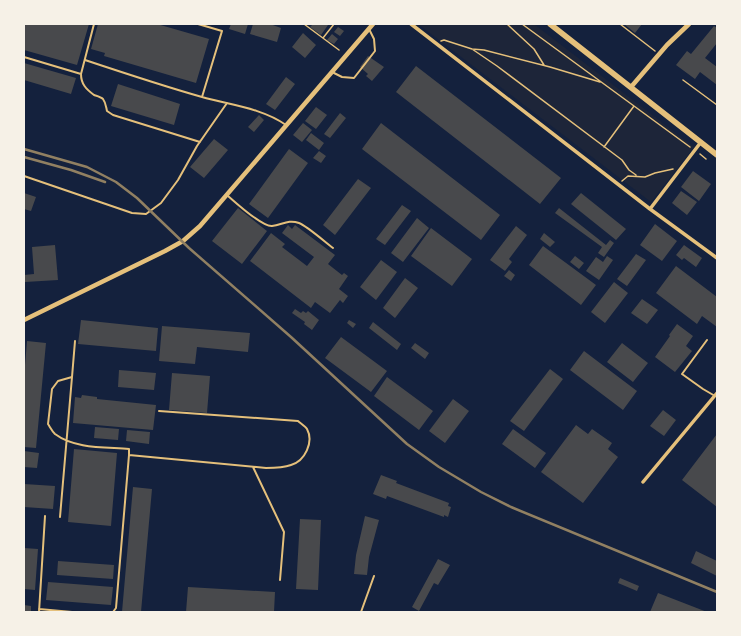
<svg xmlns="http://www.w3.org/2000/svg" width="741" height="636" viewBox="0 0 741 636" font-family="'Source Serif 4',serif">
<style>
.green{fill:#1d2539}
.building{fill:#48494c}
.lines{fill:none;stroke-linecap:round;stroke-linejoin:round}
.path{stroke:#e5c07b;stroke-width:1.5}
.service{stroke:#e5c07b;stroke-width:2}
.minor{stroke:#e5c07b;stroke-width:3.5}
.tertiary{stroke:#e5c07b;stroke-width:4.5}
.primary{stroke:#e5c07b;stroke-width:5.5}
.rail{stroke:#918062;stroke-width:2.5}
</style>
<rect width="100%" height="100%" fill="#14213d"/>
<path class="green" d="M418,24H534L694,147L651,202Z"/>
<path class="building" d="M24,24H89L77,65L24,50Z
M98,24H157L209,39L196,83L104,56L105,53L91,49Z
M231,24H248L245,34L229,29Z
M253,24H270L281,28L277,42L250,34Z
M313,24H327L328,25L321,35L310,27Z
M624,24H642L635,33Z
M714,26L717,28V43L705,58L717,67V85L700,72L695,79L676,65L687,51L691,54Z
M338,27L344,31L340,36L334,32Z
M303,33L316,45L305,58L292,47Z
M332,34L338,39L334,44L327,40Z
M368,56L384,67L372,81L366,76L368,74L360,67Z
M24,63L76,78L71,94L24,80Z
M416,66L561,178L540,204L396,92Z
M286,77L295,84L275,110L266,104Z
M118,84L180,104L174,125L111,106Z
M316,107L327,115L316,129L305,121Z
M340,113L346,118L330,138L324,134Z
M259,115L264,120L254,132L248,127Z
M303,123L312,130L302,142L293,135Z
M381,123L500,215L481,240L362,149Z
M311,133L324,143L319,150L306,140Z
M214,139L228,150L204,178L190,167Z
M289,149L308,163L268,218L249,204Z
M319,151L326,156L321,163L313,158Z
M693,171L711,184L699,201L681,187Z
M358,179L371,188L335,235L323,225Z
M681,191L697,202L687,215L672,203Z
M24,193L36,197L31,211L24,209Z
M581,193L626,229L616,240L571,204Z
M402,205L411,211L385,245L376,239Z
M238,208L267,231L242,264L212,241Z
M559,208L606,245L610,240L614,243L604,257L598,253L602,247L555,213Z
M417,218L429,228L403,262L391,253Z
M655,224L677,241L662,261L640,245Z
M288,225L292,229L295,225L335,255L328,264L342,275L344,273L348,276L339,289L348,296L343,303L340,300L330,313L315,302L311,308L250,261L271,233L285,244L282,247L307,266L314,257L282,233Z
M516,226L527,235L509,259L512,262L505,271L490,260Z
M431,228L472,259L452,286L411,256Z
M544,233L555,242L550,247L540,239Z
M55,245L58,280L25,282L24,275L34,274L32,247Z
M684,245L702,258L696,267L684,258L682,260L676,255Z
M543,246L596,285L581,305L529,265Z
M636,254L646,260L627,286L617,279Z
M575,256L584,263L579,269L570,262Z
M607,256L613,260L599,280L586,271L596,257L603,262Z
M381,260L397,272L376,300L360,287Z
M676,266L717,297V327L702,316L697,324L656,293Z
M509,270L515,275L511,281L504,276Z
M405,278L418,288L395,318L383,308Z
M614,282L628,293L605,323L591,312Z
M642,299L658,310L647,324L631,313Z
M295,309L301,313L303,311L306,313L308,311L319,320L312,330L304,324L305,322L292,313Z
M81,320L158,328L156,351L78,344Z
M349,320L356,324L353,328L347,323Z
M373,322L401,344L397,350L369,328Z
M677,324L693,336L686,346L692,351L675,372L655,357L670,336L669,335Z
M162,326L250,333L248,352L197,347L195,364L159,361Z
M341,337L387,371L371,392L325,358Z
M27,341L46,343L36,448L24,447V377Z
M415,343L429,353L425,359L411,348Z
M622,343L648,363L633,382L607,362Z
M584,351L637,391L623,410L570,370Z
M550,369L563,379L524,431L510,421Z
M119,370L156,373L154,390L118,387Z
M172,373L210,376L207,413L169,410Z
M387,377L433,411L419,430L374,396Z
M82,395L97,397V399L156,405L153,430L73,423L75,397L81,398Z
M453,399L469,411L445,443L429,431Z
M663,410L676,420L664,436L650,426Z
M576,425L588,434L592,429L612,443L608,449L618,457L583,503L541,472Z
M95,427L119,429L118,440L94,438Z
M513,429L546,453L535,468L502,444Z
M127,430L150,432L149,444L126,441Z
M717,434V507L682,480Z
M74,449L117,453L111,526L68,522Z
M24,451L39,453L37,468L24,467Z
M381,475L397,481L396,483L449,503L448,506L451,507L448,517L444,515V517L387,496L386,499L373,494Z
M24,484L55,486L53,509L24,507Z
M133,487L152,489L141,612H122Z
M365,516L379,520L369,557L367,575L354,574L356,555Z
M300,519L321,520L318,590L296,589Z
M24,548L38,549L35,590L24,589Z
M696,551L717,561V576L691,563Z
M438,559L450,565L438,585L434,583L419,611L412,607Z
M58,561L114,565L113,579L57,575Z
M620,578L639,586L637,591L618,583Z
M48,582L113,587L111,605L46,600Z
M188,587L275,592L274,612H186Z
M658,593L707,612H650Z
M24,605L31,606V612H24Z"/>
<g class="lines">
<path class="path" d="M304,24L339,50
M507,24L534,49L544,65
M522,24L690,147
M620,24L655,51
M323,38L334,24
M441,41L444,40L472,49L497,66L622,160L629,170L636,175
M472,49L484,50L550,67L600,82
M683,80L717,105
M604,147L634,106
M700,154L706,159
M622,181L628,176L645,177L655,173L673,169"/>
<path class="service" d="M198,24L222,31L202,97
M24,57L81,74L94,24
M85,60C124,73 163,86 202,97C230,105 262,108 286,125
M332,72L342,77L354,78L375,51L374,39L369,29
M81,74C81,84 86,89 94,95C97,96 101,97 103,99C106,103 106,107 107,111L113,115L200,142
M24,176L132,213L146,214L161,203L178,180L197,146L227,103
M227,195C235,202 262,227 272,226C282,225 288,219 299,223C307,226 325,242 333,248
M707,340L682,374L703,389L715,396
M75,341L72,377L58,381L52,389L48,424C50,427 52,431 55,434C75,449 105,447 129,449V455
M253,467L284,532L280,580
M60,517L72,377
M39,609L72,612
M39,612L45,516
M113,612L116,608L129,455L266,468C275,468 283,468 291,465C305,461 314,442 307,429C305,426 300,423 298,421L159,411
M361,612L374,576"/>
<path class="minor" d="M411,24L650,209L717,258
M650,209L701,142
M643,482L717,393"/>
<path class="tertiary" d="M631,87L667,45L689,24
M24,320L165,251L183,241L200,226L373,24"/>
<path class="primary" d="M550,24L717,155"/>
<path class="rail" d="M24,149L87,167L116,182L137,198L189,248L291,337L407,444L439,467L481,492L511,507L717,592
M24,157L71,170L105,182"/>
</g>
<rect width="741" height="636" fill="none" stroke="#f6f1e7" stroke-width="50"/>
</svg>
